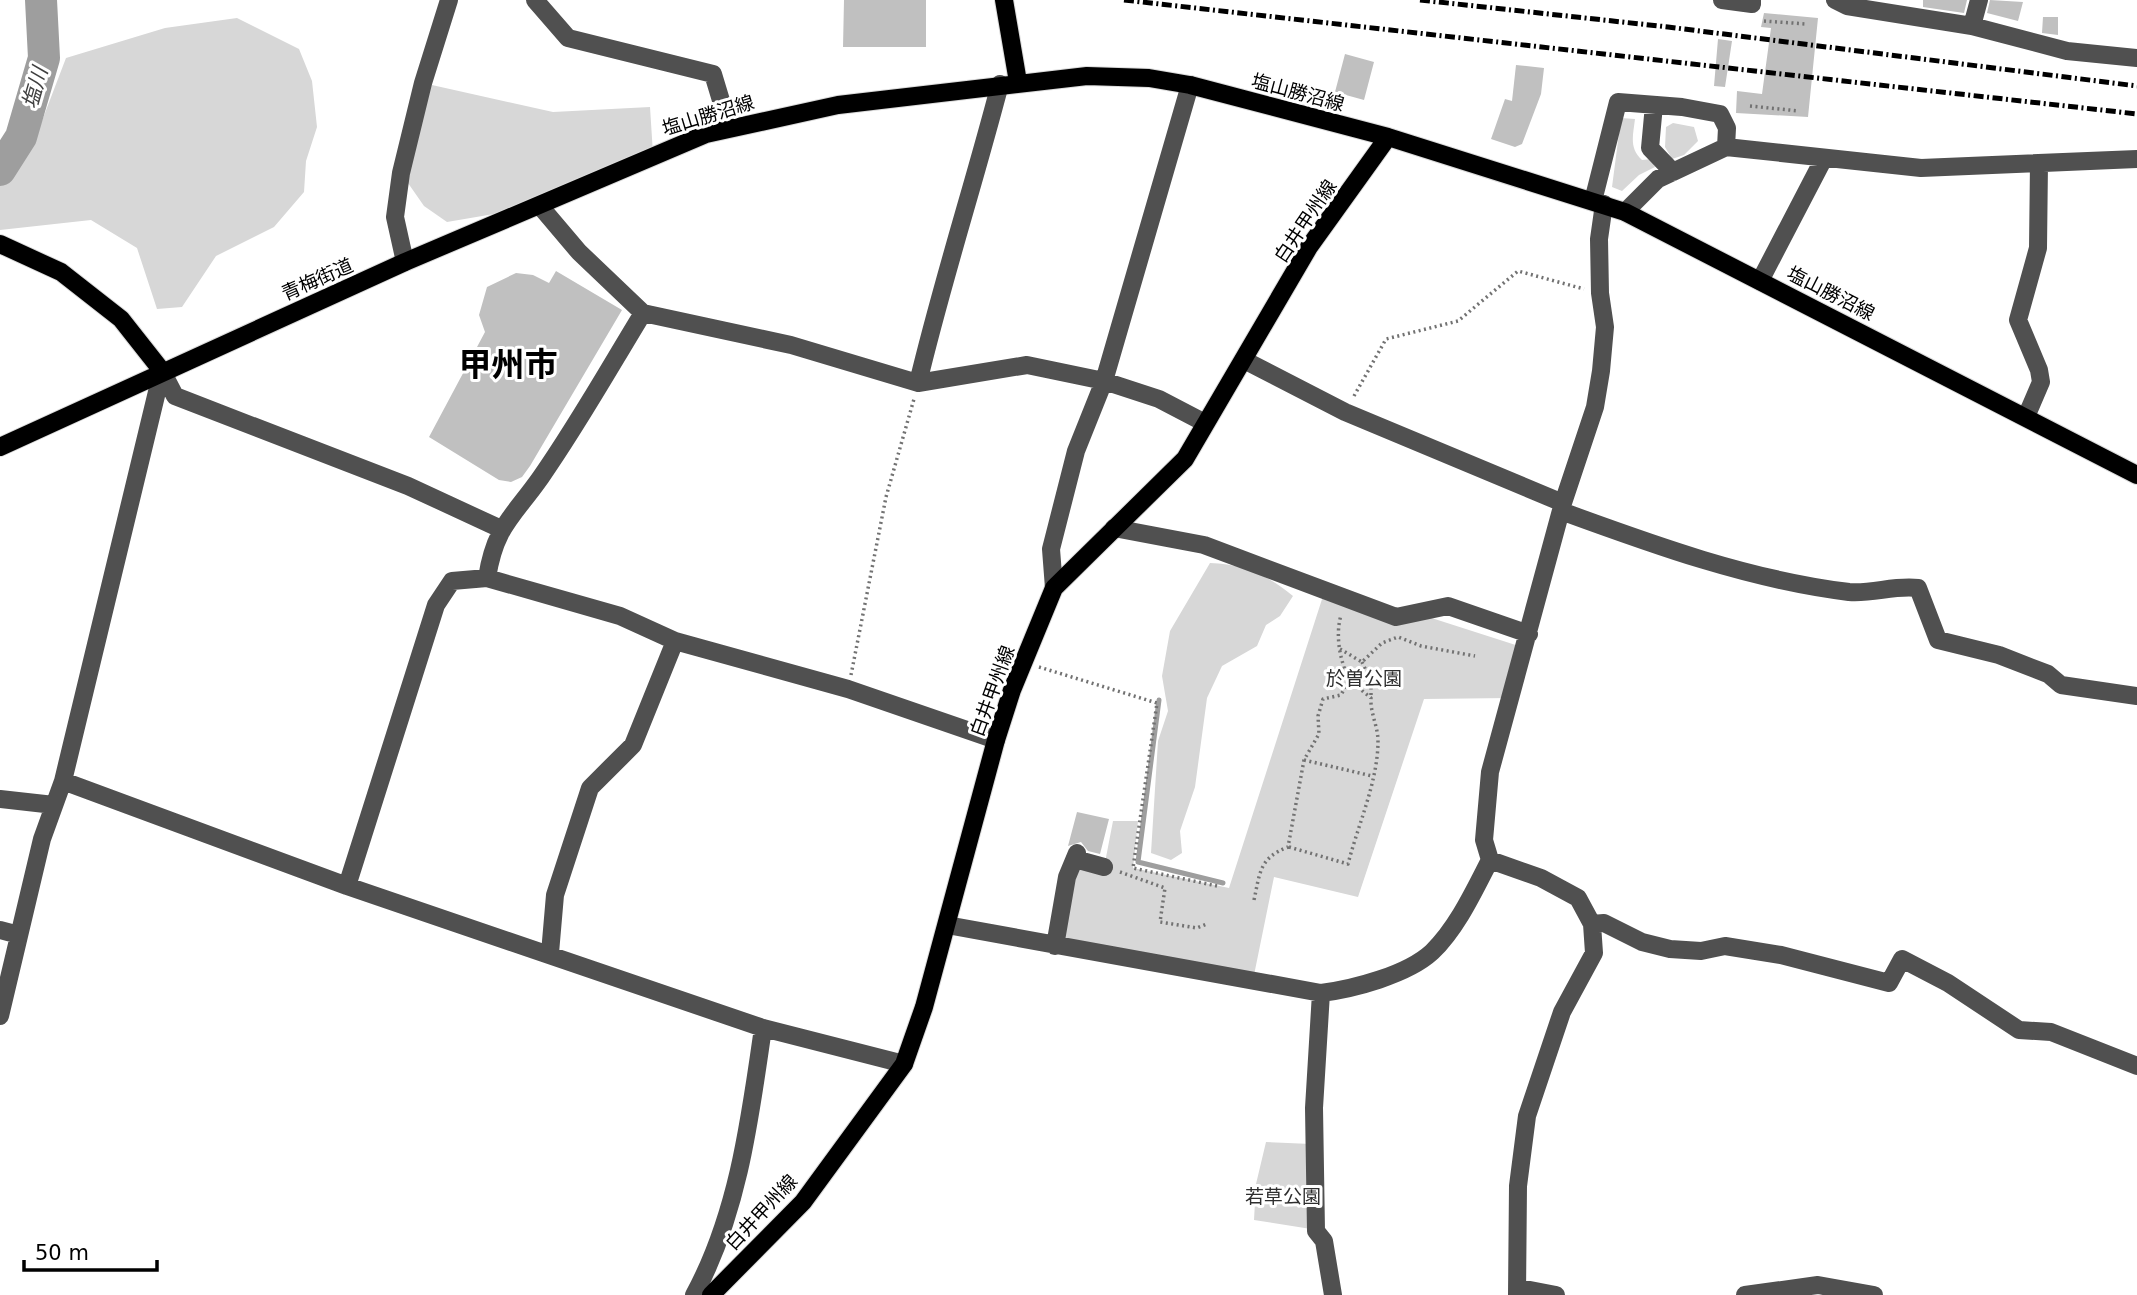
<svg xmlns="http://www.w3.org/2000/svg" width="2137" height="1295" viewBox="0 0 2137 1295" font-family="'DejaVu Sans','Noto Sans JP',sans-serif">
<style>
.green{fill:#d7d7d7}
.lines{fill:none;stroke-linecap:round;stroke-linejoin:round}
.stream{stroke:#9e9e9e;stroke-width:5}
.river{stroke:#9e9e9e;stroke-width:32}
.building{fill:#c0c0c0}
.major-casing{stroke:#dbdbdb;stroke-width:20}
.path{stroke:#727272;stroke-width:3.5;stroke-dasharray:2 3.5;stroke-linecap:butt}
.minor{stroke:#505050;stroke-width:18}
.major{stroke:#000;stroke-width:18}
.rail{stroke:#000;stroke-width:5;stroke-dasharray:10 3.5 2 3.5;stroke-linecap:butt}
.labels{text-anchor:middle;stroke-width:6;stroke-linejoin:round;paint-order:stroke}
.street-label{font-size:19px;fill:#000;stroke:#fff}
.park-label{font-size:19px;fill:#2e2e2e;stroke:#fff}
.water-label{font-size:21px;font-style:italic;fill:#3f3f3f;stroke:#fff}
.town-label{font-size:33px;font-weight:bold;fill:#000;stroke:#fff}
</style>
<rect width="100%" height="100%" fill="#fff"/>
<path class="green" d="M237,18L299,49L312,81L317,127L306,161L304,192L274,227L216,256L182,307L157,309L137,248L91,220L0,230V185L40,126L66,58L165,28Z
M423,83L553,112L650,107L653,154L540,206L447,222L424,206L401,173Z
M1621,118L1635,119C1633,136 1629,148 1642,160L1652,159L1655,167L1639,175L1622,191L1612,187Z
M1673,123L1694,127L1698,141L1684,155L1672,159L1665,147L1666,127Z
M1210,563C1243,564 1268,575 1293,596L1280,616L1266,625L1257,646L1222,666L1207,698L1195,787L1180,831L1182,853L1171,860L1151,853L1158,741L1168,711L1162,676L1170,631Z
M1324,593L1416,613L1525,648L1509,698L1424,699L1358,897L1274,877L1253,980L1059,947L1075,866L1103,873L1113,821H1138L1133,868L1229,888Z
M1266,1142L1311,1144V1229L1254,1220L1256,1184Z"/>
<g class="lines">
<path class="stream" d="M1159,700L1138,862L1223,883"/>
<path class="river" d="M0,170L21,137L44,58L41,0"/>
</g>
<path class="building" d="M844,0H926V47H843Z
M1923,0H1967L1964,13L1923,7Z
M1990,0L2023,2L2018,21L1987,13Z
M1764,13L1818,18L1808,117L1736,113L1737,91L1762,94L1771,28L1761,27Z
M2043,17H2058V35L2042,33Z
M1718,39L1732,41L1725,87L1714,86Z
M1345,54L1374,62L1364,100L1335,92Z
M1516,65L1544,68L1541,94L1522,144L1515,147L1491,139L1505,99L1512,101Z
M556,271L622,310L530,466L522,477L511,482L499,480L429,437L485,332L479,315L487,287L516,273L533,275L549,283Z
M1077,812L1109,819L1100,854L1088,851L1081,842L1068,846Z"/>
<g class="lines">
<defs>
<path id="major" d="M1004,0L1018,82
M0,244L61,272L121,319L162,371
M0,447L405,262L706,134L838,105L1087,76L1149,78L1190,85L1388,137L1625,212L2137,475
M711,1295L803,1202L904,1064L924,1007L996,740L1012,690L1054,588L1185,459L1309,247L1388,137"/>
</defs>
<use href="#major" class="major-casing"/>
<path class="path" d="M1764,21L1806,24
M1750,106L1799,111
M1354,396L1386,339L1458,321L1518,271L1584,289
M1340,649L1362,662L1382,643L1398,637L1421,646L1475,656
M1362,662L1371,682V696
M1039,667L1157,703L1133,868L1217,886
M851,675L886,497L914,399
M1304,760L1372,776
M1289,847L1348,864C1358,825 1378,781 1378,741C1378,726 1370,713 1371,698L1349,680
M1120,872L1165,888L1160,922L1197,928L1207,924
M1254,900C1260,873 1259,858 1288,847L1304,760L1319,734L1318,716L1323,699L1341,695L1349,680C1340,660 1335,636 1341,615"/>
<path class="minor" d="M535,0L568,38L713,74L729,127
M1722,0L1752,4V0
M1835,0L1847,6L1972,26L2067,51L2137,58
M1972,26L1979,0
M1654,105L1650,148L1673,172
M1726,147L1921,168L2137,159
M1593,201L1618,102L1682,107L1720,114L1727,128L1726,147L1658,179L1625,212
M540,206L579,252L643,313L791,345L918,383L1027,365L1104,381L1159,399L1205,423
M405,262L395,217L401,173L423,83L449,0
M1760,281L1823,160
M1244,360L1345,412L1563,503
M162,371L175,396L408,486L501,529
M918,383C942,282 974,184 1000,84
M2026,417L2041,382L2039,370L2018,320L2038,248L2039,163
M1561,511C1654,545 1750,580 1849,592C1873,594 1894,585 1918,588L1938,640L1999,655L2048,674L2061,685L2137,696
M1114,528L1204,545L1396,617L1448,606L1529,634
M487,578C495,526 513,517 541,477C578,424 610,367 643,313
M1054,588L1051,549L1076,451L1104,381L1190,85
M63,781L347,886L763,1028L904,1064
M0,799L54,805
M1075,859L1104,867
M1490,860L1541,878L1578,898L1592,924L1594,953L1562,1012L1527,1116L1518,1186L1517,1295
M347,886L436,605L452,581L487,578L620,616L675,641L848,689L996,740
M1592,924L1604,923L1642,942L1670,949L1701,951L1725,946L1781,955L1889,983L1902,959L1948,983L2019,1030L2051,1032L2137,1066
M947,925L1321,993C1353,989 1407,975 1432,952C1457,928 1474,891 1490,860L1484,840L1490,772L1563,503L1595,407L1601,371L1605,327L1600,293L1599,239L1604,204
M0,930L19,935
M1055,946L1067,877L1077,853
M550,953L555,895L590,788L633,745L675,641
M1321,993L1314,1108L1316,1231L1324,1241L1333,1295
M0,1016L42,839L63,781L162,371
M1519,1288L1556,1295
M694,1295C738,1214 750,1119 763,1028
M1745,1295L1818,1285L1874,1295"/>
<use href="#major" class="major"/>
<path class="rail" d="M1124,0L2137,114
M1420,0L1668,27L2137,86"/>
</g>
<g class="labels">
<g class="street-label">
<text transform="translate(1298 92) rotate(15)" y="7">塩山勝沼線</text>
<text transform="translate(708 115) rotate(-17)" y="7">塩山勝沼線</text>
<text transform="translate(1305 221) rotate(-56)" y="7">白井甲州線</text>
<text transform="translate(317 279) rotate(-24)" y="7">青梅街道</text>
<text transform="translate(1831 293) rotate(27)" y="7">塩山勝沼線</text>
<text transform="translate(992 691) rotate(-70)" y="7">白井甲州線</text>
<text transform="translate(761 1212) rotate(-47)" y="7">白井甲州線</text>
</g>
<g class="park-label">
<text x="1364" y="685">於曽公園</text>
<text x="1283" y="1203">若草公園</text>
</g>
<g class="water-label">
<text transform="translate(35 88) rotate(-74)" y="7">塩川</text>
</g>
<g class="town-label">
<text x="508" y="376">甲州市</text>
</g>
</g>
<path d="M24 1260v10h133v-10" fill="none" stroke="#000000" stroke-width="3.5"/>
<text x="35" y="1260" font-size="21" fill="#000000" stroke="#ffffff" stroke-width="5" paint-order="stroke">50 m</text>
</svg>
